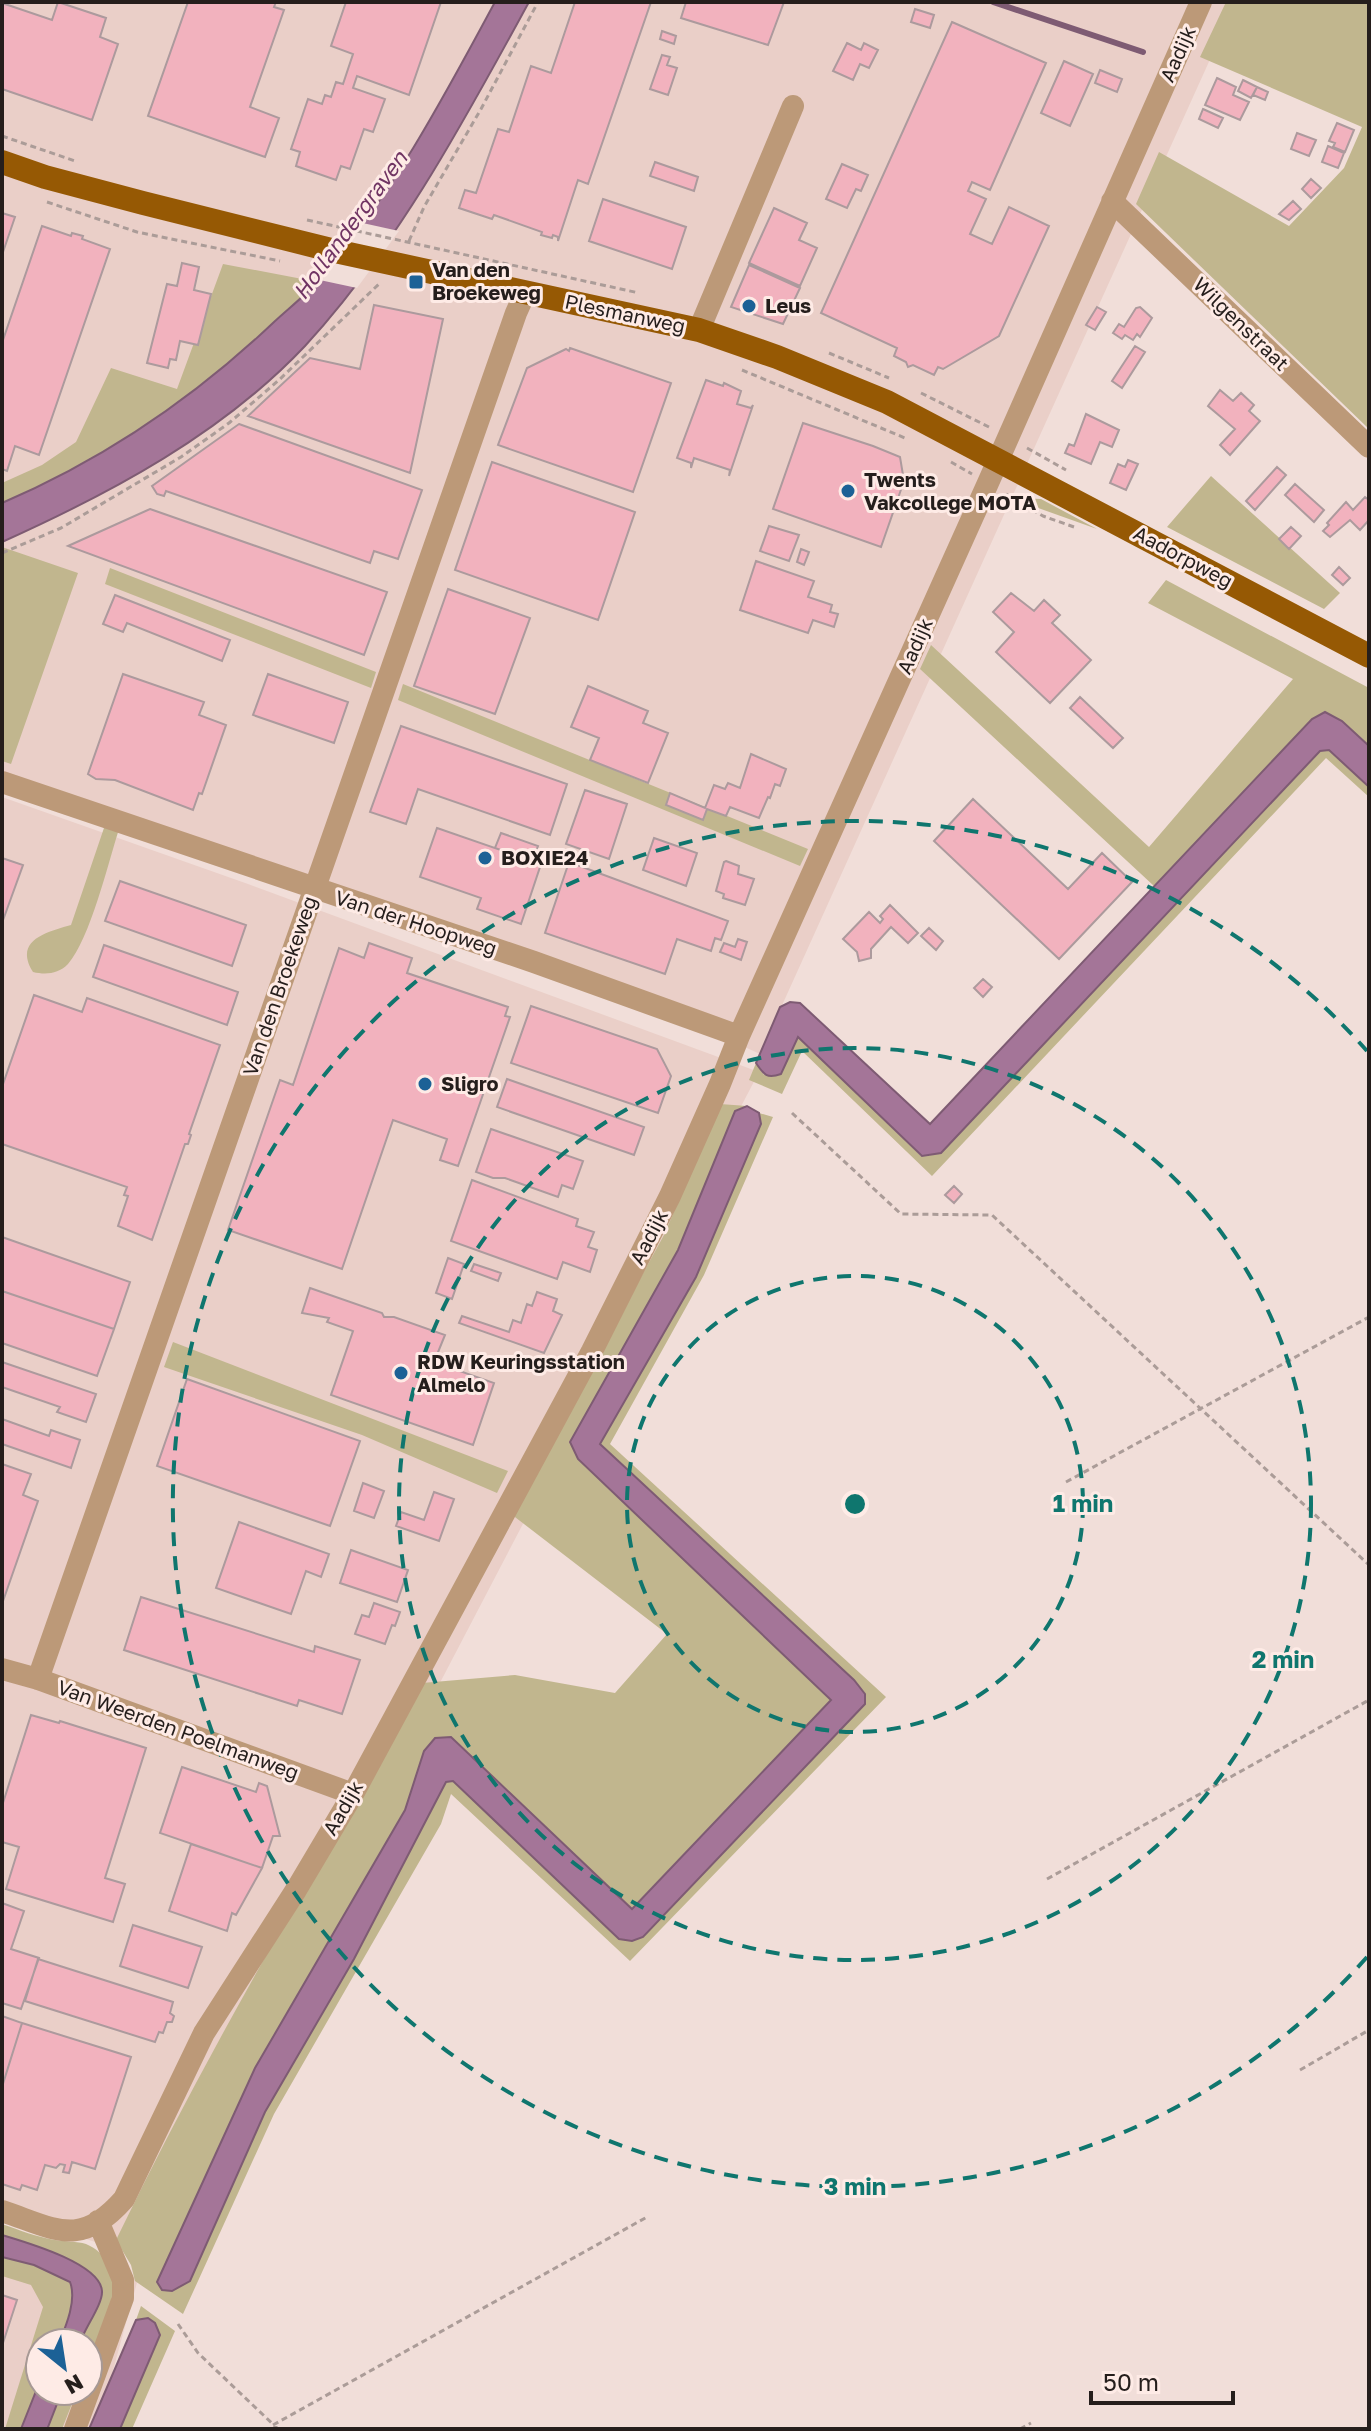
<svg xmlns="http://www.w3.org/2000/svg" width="1371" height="2431" viewBox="0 0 1371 2431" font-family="'Golos Text',sans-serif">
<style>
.built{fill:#eacfc8;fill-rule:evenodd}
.green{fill:#c1b68e}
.water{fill:#a47598;stroke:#7e5b73;stroke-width:2}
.pier{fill:#f1ded9}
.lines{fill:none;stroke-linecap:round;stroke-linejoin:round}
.stream{stroke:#7e5b73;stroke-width:6}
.building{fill:#f2b2be;stroke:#ac9a9d;stroke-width:2}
.path{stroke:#ab9c98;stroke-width:3;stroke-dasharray:6 4;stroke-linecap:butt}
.minor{stroke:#bc9978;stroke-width:22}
.major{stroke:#965904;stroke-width:24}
.ring{fill:none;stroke:#0f766e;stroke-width:4;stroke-dasharray:14 10}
.poi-dot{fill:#1c6196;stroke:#feebe6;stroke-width:3}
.labels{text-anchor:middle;stroke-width:6;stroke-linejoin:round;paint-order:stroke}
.street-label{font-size:20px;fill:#251e1c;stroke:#feebe6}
.poi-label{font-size:20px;font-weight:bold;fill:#251e1c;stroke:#feebe6;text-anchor:start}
.water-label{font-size:22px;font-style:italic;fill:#703463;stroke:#feebe6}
.centre{fill:#0f766e;stroke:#feebe6;stroke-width:4}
.ring-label{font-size:24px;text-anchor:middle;font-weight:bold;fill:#0f766e;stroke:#feebe6;stroke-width:6;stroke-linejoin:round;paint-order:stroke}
</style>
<rect width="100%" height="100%" fill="#f1ded9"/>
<path class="built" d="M2,2H1236L760,1054L688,1021L2,773Z
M2,797L248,884L759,1072L140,2257L2,2211Z
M2,2230L138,2279L97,2429H2ZM40,2343H88V2391H40Z"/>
<path class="green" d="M1226,2H1369V429L1136,204L1159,152L1289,226L1344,168L1362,127L1200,57Z
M223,264L318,282C285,312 253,345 218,373C154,427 79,470 2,503V483L42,465L76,442L111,368L177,389Z
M1211,476L1340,593L1324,609L1167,527Z
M1019,498L1041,499L1097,529L1027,504Z
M2,547L78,573L11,764L2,761Z
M110,568L376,672L371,688L105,584Z
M1166,580L1369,688V746L1342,721L1312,719L1154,886L920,669L931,645L1149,847L1293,679L1148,603Z
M403,684L808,849L800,866L398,700Z
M1329,750L1369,787V797L1326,758L932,1176L802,1051L782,1094L749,1080L756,1063L764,1075L798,1036L921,1156L941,1153L1320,751Z
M105,825L119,829C108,864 90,939 68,964C58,974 46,975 33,972C13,940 47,932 71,925Z
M720,1104L747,1106L735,1111L678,1250L570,1442L579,1459L831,1700L631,1909L451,1737L435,1738L424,1751L405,1810L255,2068L190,2281L265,2112L354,1959L446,1781L453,1780L619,1939L865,1694L854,1680L600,1444L696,1277L761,1124L759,1113L773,1117L704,1275L610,1444L886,1697L630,1961L451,1794L441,1824L274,2114L183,2314L135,2281L131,2265L116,2240C208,2049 317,1867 422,1683L515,1675L615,1693L667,1634L511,1514L664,1235Z
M173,1342L508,1471L497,1493L362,1435L164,1367Z
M2,2224C19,2230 37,2237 55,2240C65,2242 77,2241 86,2244C137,2266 102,2331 88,2365V2343H40V2391H77L62,2429H5L43,2307L31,2285L2,2276Z
M141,2306L175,2331L132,2429H120L160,2336L148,2318L136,2320Z"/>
<path class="water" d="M495,2H529C464,121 398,245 305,346C222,434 111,493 2,542V503C105,459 194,398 274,322C289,308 306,295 319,280C390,198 444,97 495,2Z
M1325,712L1342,721L1369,746V787L1329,750L1320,751L941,1153L922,1156L798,1037L781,1074C767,1079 764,1075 756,1063L780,1007L790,1002L800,1003L930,1124L1312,719Z
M747,1106L759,1113L761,1124L696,1277L600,1444L854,1680L865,1694V1704L643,1937L632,1941L619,1939L453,1781L446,1782L354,1959L265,2112L190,2281L172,2291L162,2290L157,2282L255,2068L405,1810L424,1751L435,1738L451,1737L632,1909L831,1700L578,1459L570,1442L678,1250L735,1111Z
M2,2235C25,2242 100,2263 102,2291C103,2304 84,2329 80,2343H59C66,2326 77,2300 70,2282L34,2265L2,2257Z
M148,2318L155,2323L160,2335L120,2429H89L136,2320Z
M40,2381V2391H62L48,2427L47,2429H21Z"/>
<path class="pier" d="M358,222L399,231L357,288L315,279Z"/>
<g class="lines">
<path class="stream" d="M993,2L1143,52"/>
</g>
<path class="building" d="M58,2L106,18L100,37L118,44L92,120L2,89V3L52,20Z
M188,2H276L274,7L284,10L250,107L279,118L265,157L148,116Z
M346,2H441L409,95L357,76L353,88L385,99L373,132L364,129L350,169L341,166L336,180L296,166L300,152L291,149L308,99L322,104L325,95L331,97L336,82L343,84L353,54L331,46Z
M575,2H651L588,184L578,180L558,241V237L553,235L552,238L541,235L542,232L494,215L492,219L459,208L465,190L476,193L498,129L509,132L531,66L551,73Z
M686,2H784L768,45L681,18Z
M915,9L934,15L930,28L911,22Z
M952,22L1046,63L990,190L972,182L968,191L986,199L970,234L992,244L1009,207L1049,226L999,336L943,369L938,367L934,375L913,365L908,367L906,362L894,356L897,348L821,313Z
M662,31L676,36L674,44L660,39Z
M847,43L861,50L864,43L878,50L869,68L860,64L853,80L833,71Z
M662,55L670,57L667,65L677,68L668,95L650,89Z
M1064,61L1093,74L1070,126L1041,113Z
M1100,70L1122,79L1117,92L1095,83Z
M1217,78L1236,87L1233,95L1249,102L1240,120L1205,105Z
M1243,80L1257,87L1251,98L1238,91Z
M1257,87L1268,92L1265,100L1253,95Z
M1203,109L1223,118L1218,128L1199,119Z
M1337,123L1354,130L1345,152L1333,147L1335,143L1329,141Z
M1297,133L1316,140L1309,156L1291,149Z
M1328,146L1344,153L1338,168L1322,162Z
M655,162L698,177L694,191L650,176Z
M842,164L868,175L861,191L856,189L847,208L826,199Z
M1311,179L1321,188L1311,198L1302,189Z
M603,199L686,227L672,269L589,241Z
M1293,201L1301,209L1289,220L1279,214Z
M774,208L807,223L799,240L817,248L800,286L749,263Z
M2,213L15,217L2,255Z
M42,226L71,236L72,233L83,236L82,239L110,249L39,455L15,446L7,471L2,469V343Z
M182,263L199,267L194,290L211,294L198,345L180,341L176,360L170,359L168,368L147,363L167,284L177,286Z
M749,265L800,288L783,324L731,307Z
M374,305L443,319L410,473L248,416L310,358L360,369Z
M1097,307L1106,312L1095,330L1086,325Z
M1140,307L1152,318L1140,337L1137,334L1133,340L1125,335L1122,339L1113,333L1119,324L1124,327L1136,308Z
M1135,346L1145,352L1122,388L1112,381Z
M570,348L671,383L633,492L498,445L527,368L566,349L569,351Z
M706,380L723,386L724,383L741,391L737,404L751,408L753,405L729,476L730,470L694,458L691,468V463L677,458Z
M1220,390L1233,401L1241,393L1254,405L1249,411L1260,421L1230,455L1220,445L1235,429L1208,406Z
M1086,414L1119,430L1112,447L1100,442L1091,464L1065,453L1069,444L1074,446Z
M803,423L873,446L900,457L904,481L881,547L773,509Z
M239,424L422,490L398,559L374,551L370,563L166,491L164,496L157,494L152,486Z
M1128,460L1138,464L1126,490L1110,483L1118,464L1125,467Z
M492,462L635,512L598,620L455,570Z
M1277,467L1286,475L1255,510L1246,501Z
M1295,484L1324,510L1314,522L1285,495Z
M1365,497L1369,500V520L1360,530L1350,520L1330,537L1323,531L1329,525L1327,523L1346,502L1353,510Z
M150,509L387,592L364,655L68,546Z
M769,526L799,535L789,561L760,551Z
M1291,527L1301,536L1289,549L1279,539Z
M801,549L809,552L804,565L797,562Z
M756,561L814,581L808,597L832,605L830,612L838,614L834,627L813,620L808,633L740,610Z
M1339,567L1350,578L1343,585L1332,575Z
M448,589L530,618L495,714L414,686Z
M1011,593L1034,611L1044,600L1060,615L1052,623L1091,660L1050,703L996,652L1014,632L993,612Z
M115,595L230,640L222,661L127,623L123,632L103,624Z
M123,674L204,702L199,715L226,725L202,794L199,793L193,810L115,780L96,779L88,774Z
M268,674L348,702L334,743L253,715Z
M588,686L648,711L643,723L668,733L648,783L590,760L599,738L571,727Z
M1080,697L1123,738L1113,748L1070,708Z
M401,726L567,784L550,835L418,789L406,824L370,812Z
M751,754L786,769L780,786L775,784L770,798L768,797L759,818L730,807L726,816L707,809L703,820L666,805L670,793L705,808L714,785L725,789L728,783L740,788Z
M585,790L627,804L609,859L566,844Z
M973,799L1068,889L1102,853L1132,882L1059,959L934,841Z
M437,828L541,864L521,924L477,909L481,898L420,877Z
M501,833L538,846L532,861L495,848Z
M654,838L697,853L686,886L643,870Z
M2,858L23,865L2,923Z
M726,861L739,866L738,874L754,879L745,905L723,898L724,894L716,891L724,862Z
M569,862L728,921L721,940L715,938L711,951L677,939L665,974L545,933Z
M120,881L246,925L232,966L105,921Z
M890,905L918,933L908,943L891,927L871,949V958L859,961L857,952L843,939L869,912L880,923L883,919L880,916Z
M929,928L943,941L936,950L921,936Z
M738,939L747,942L741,960L720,952L724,943L735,947Z
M369,943L412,958L407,973L508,1007L505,1016L510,1017L458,1166L440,1160L447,1139L393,1120L342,1269L228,1230L280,1080L293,1085L339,948L364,958Z
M104,945L238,992L227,1025L93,977Z
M983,979L992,987L983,997L974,988Z
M34,995L82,1012L87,998L220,1045L189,1134L191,1135L188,1144H185L152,1240L118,1226L128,1196L124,1195L127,1187L2,1144V1087Z
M531,1006L657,1049L671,1076L658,1113L511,1063Z
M507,1079L644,1127L634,1155L497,1107Z
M491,1129L583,1161L573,1189L562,1185L558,1197L505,1178H493L476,1172Z
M472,1180L578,1219L576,1226L594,1232L588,1247L597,1250L590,1272L563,1262L557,1279L451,1241Z
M954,1186L962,1194L954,1203L945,1195Z
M2,1237L130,1282L114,1329L2,1291Z
M448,1258L464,1264L452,1299L436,1293Z
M474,1264L501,1273L498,1281L471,1271Z
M310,1288L382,1313L384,1317H394L445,1335L434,1362L494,1383L473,1445L331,1395L353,1331L327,1322L329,1318L302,1313Z
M2,1291L114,1329L97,1376L2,1343Z
M537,1292L557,1299L553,1311L562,1315L544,1353L459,1323L462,1316L509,1332L513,1320L521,1323L527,1304L532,1306Z
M2,1362L96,1394L86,1422L57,1412L60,1407L2,1387Z
M187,1379L360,1441L330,1526L157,1466Z
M2,1419L49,1436L51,1430L80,1440L71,1468L2,1444Z
M2,1464L31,1474L23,1495L38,1501L2,1604Z
M363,1483L384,1491L374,1518L354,1511Z
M434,1492L454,1499L439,1541L396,1526L401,1512L424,1520Z
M239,1522L329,1554L321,1577L306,1571L291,1614L216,1588Z
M351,1550L408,1570L397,1602L340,1583Z
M141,1597L314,1652L315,1646L360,1660L342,1714L299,1700L297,1706L124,1650Z
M374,1603L400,1612L395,1626L392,1625L385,1644L355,1634L362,1615L369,1617Z
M31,1715L59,1723L60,1721L146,1748L105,1878L125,1884L113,1922L6,1889L19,1847L2,1842V1806Z
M182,1767L256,1792L259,1783L267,1786L280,1836H273L262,1868L160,1833Z
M191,1844L262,1868L236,1915L232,1913L227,1931L169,1911Z
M2,1903L24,1911L11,1949L39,1958L21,2009L2,2003Z
M133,1925L202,1947L188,1988L120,1966Z
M38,1959L173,2002L170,2013L174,2016L172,2022H167L163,2033L159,2032L155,2042L25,2001Z
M2,2016L22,2023L2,2087Z
M22,2023L131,2057L95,2169L72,2162L69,2173L63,2172L65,2165L60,2164L56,2168L45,2165L37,2190L22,2185L20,2190L2,2184V2087Z
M2,2295L17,2300L2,2346Z"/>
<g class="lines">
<path class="path" d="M2,136L75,161
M47,202L137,232L280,261
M307,220L639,293
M409,241L424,207L481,109L538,2
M829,353L889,378
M742,370L905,438
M921,393L989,427
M1027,448L1066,470
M951,462L972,474
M1006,494L1043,516L1074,527
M2,553L61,528L181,457L229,423L279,380L380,283
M792,1113L901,1214L992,1215L1369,1565
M1066,1482L1369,1317
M1047,1879L1369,1700
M1300,2070L1369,2030
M178,2324L198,2353L278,2429
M273,2425L647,2217
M1020,2429L1031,2423"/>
<path class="minor" d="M1112,201L1369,447
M699,330L793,106
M2,782L534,962L739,1036
M2,1669L38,1679L353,1794
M38,1679L516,313L525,293
M2,2211C56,2229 80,2249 124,2199L204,2033L296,1890L353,1794L592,1351L670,1196L720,1084L739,1036L988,483L1201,2
M75,2429L123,2298V2280L98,2221"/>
<path class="major" d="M2,162L45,177L143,203L335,251L699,330L777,357L887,402L1369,656"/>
</g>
<g class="ring">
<circle cx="855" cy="1504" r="228"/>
<circle cx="855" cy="1504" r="456"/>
<path d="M1367 1957A683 683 0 1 1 1367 1051"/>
</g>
<g class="poi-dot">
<rect x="408" y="274" width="16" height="16" rx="4"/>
<circle cx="749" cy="306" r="8"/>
<circle cx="848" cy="491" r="8"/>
<circle cx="485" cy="858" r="8"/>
<circle cx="425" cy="1084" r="8"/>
<circle cx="401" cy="1373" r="8"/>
</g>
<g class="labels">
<g class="street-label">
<text transform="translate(1178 54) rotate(-66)" y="7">Aadijk</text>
<text transform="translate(625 314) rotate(12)" y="7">Plesmanweg</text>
<text transform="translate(1241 324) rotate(44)" y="7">Wilgenstraat</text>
<text transform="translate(1183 557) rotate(28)" y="7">Aadorpweg</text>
<text transform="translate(915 646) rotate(-66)" y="7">Aadijk</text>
<text transform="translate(416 923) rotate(18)" y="7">Van der Hoopweg</text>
<text transform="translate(280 986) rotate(-71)" y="7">Van den Broekeweg</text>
<text transform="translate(649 1237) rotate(-63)" y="7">Aadijk</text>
<text transform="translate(178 1730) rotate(20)" y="7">Van Weerden Poelmanweg</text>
<text transform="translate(343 1808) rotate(-60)" y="7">Aadijk</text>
</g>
<g class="poi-label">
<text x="432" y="277">Van den<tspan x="432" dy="23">Broekeweg</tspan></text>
<text x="765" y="313">Leus</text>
<text x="864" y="487">Twents<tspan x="864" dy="23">Vakcollege MOTA</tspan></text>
<text x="501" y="865">BOXIE24</text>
<text x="441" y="1091">Sligro</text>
<text x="417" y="1369">RDW Keuringsstation<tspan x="417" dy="23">Almelo</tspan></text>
</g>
<g class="water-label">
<text transform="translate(350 225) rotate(-54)" y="8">Hollandergraven</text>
</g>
</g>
<circle cx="855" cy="1504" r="12" class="centre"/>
<g class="ring-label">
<text x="1083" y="1512">1 min</text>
<text x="1283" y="1668">2 min</text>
<text x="855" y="2195">3 min</text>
</g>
<rect width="1371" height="2431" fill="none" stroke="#251e1c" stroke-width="8"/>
<g transform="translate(64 2367) rotate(150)"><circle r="38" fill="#feebe6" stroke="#a79995" stroke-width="2"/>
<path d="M0-6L14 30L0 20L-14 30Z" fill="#1c6196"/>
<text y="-12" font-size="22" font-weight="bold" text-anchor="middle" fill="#251e1c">N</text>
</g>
<path d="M1091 2391v12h142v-12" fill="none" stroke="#251e1c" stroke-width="4"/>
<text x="1103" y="2391" font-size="24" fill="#251e1c" stroke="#feebe6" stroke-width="6" paint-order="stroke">50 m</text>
</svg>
